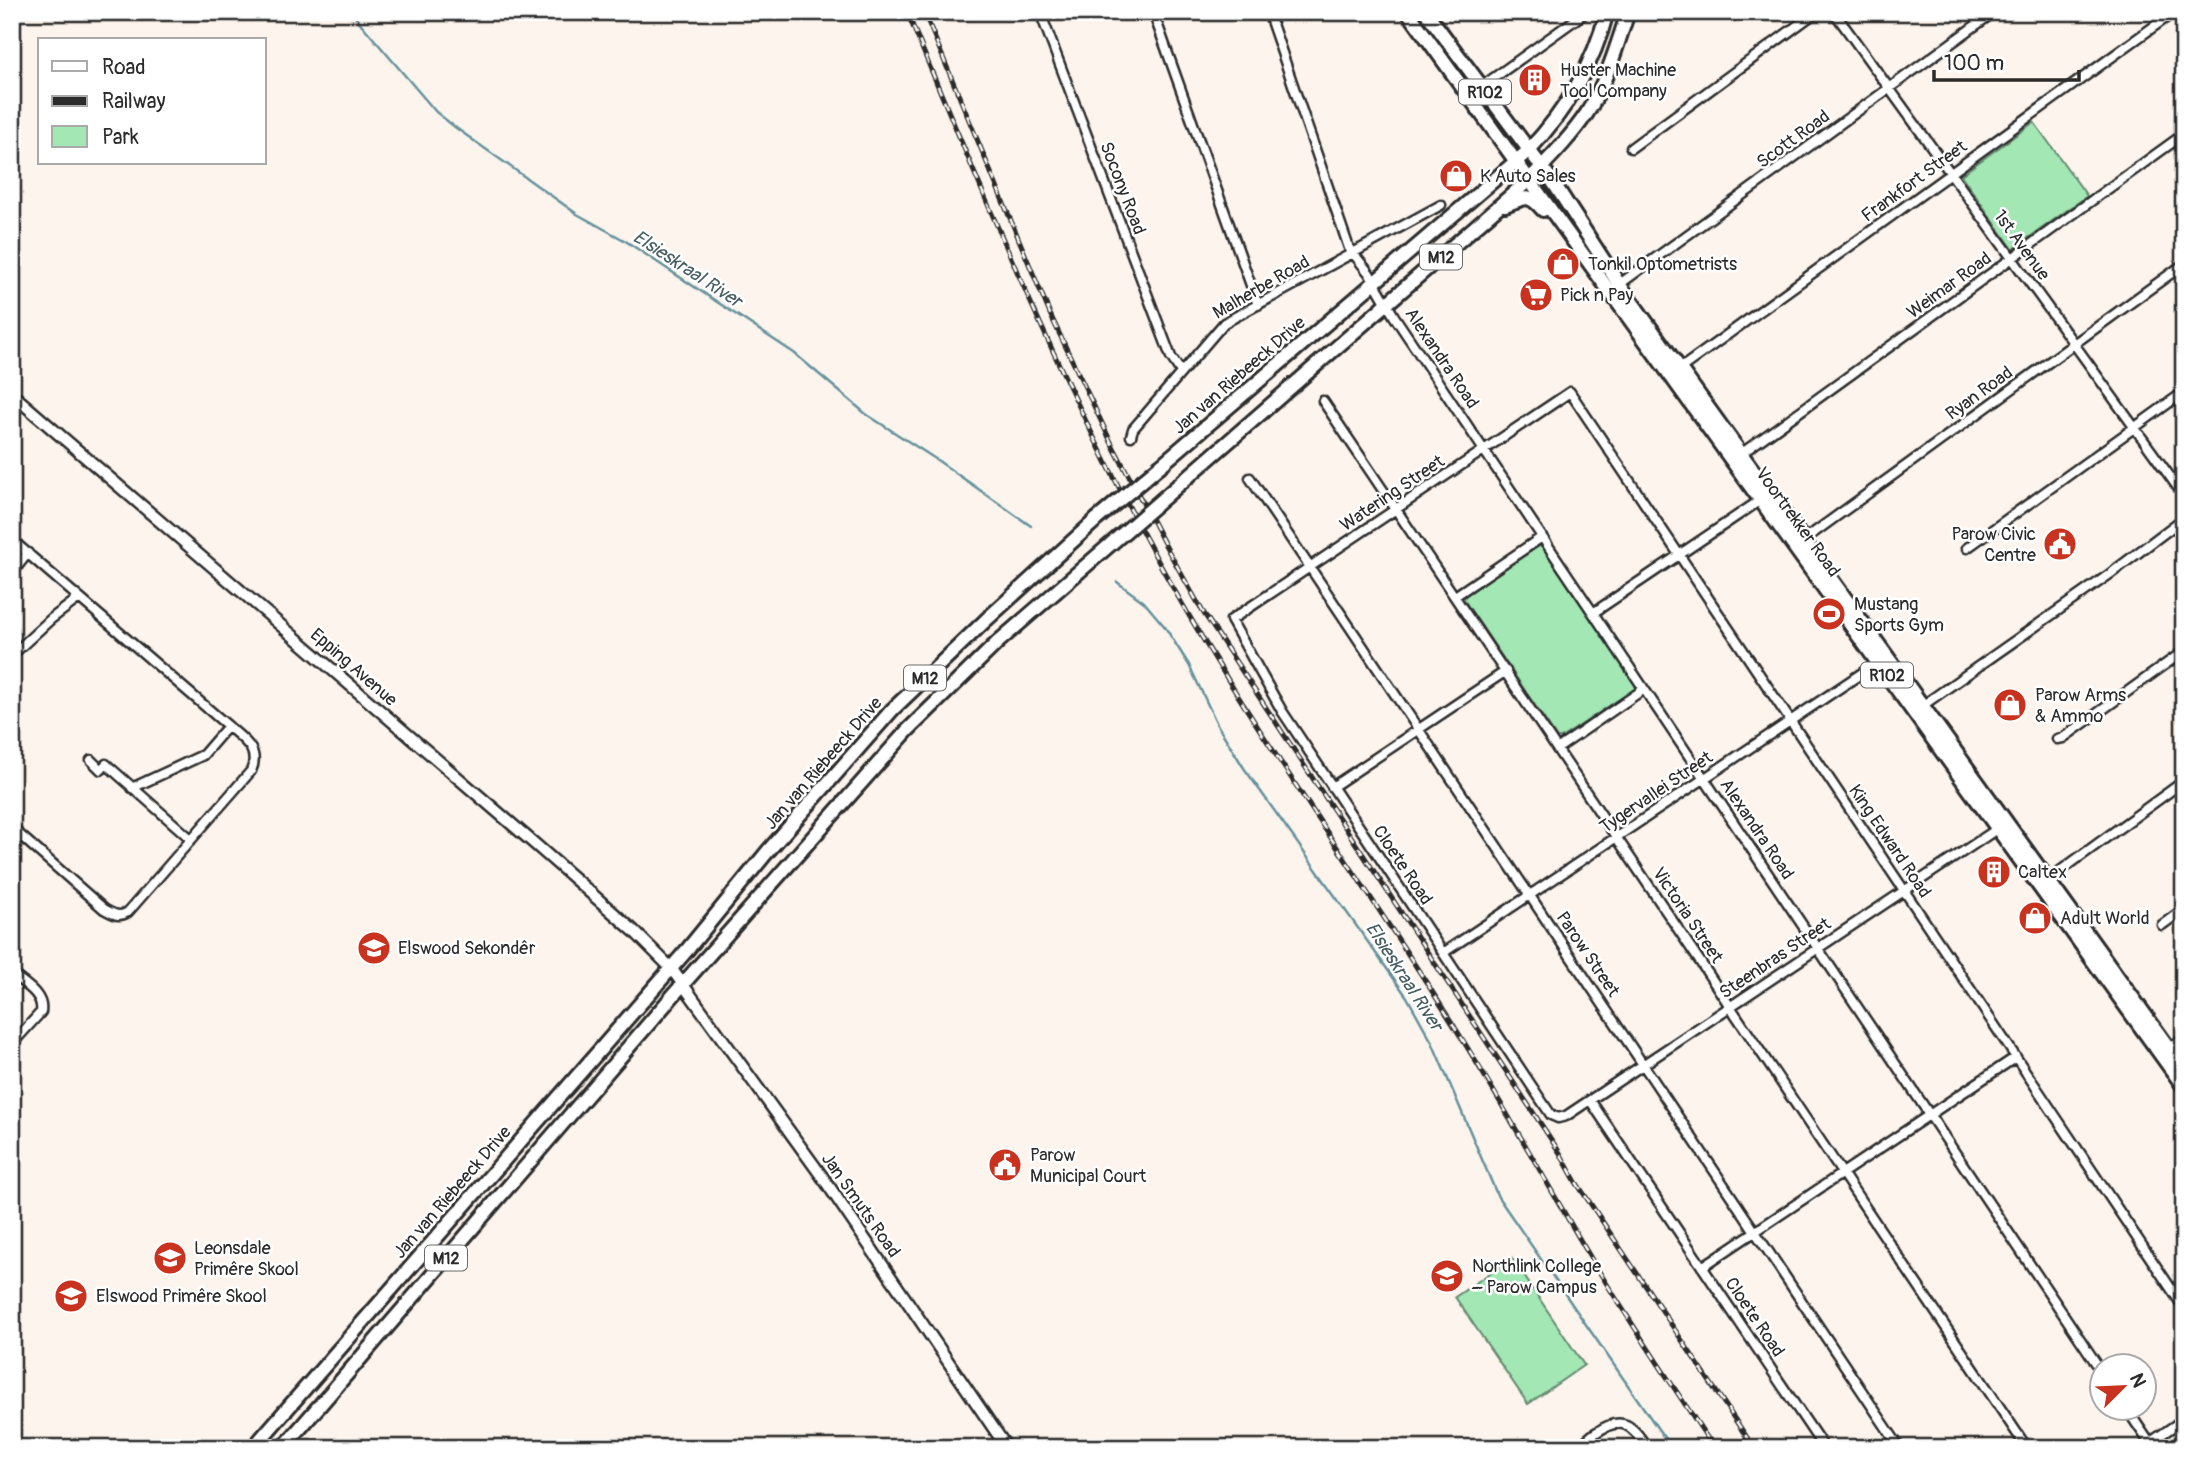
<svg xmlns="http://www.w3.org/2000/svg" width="2196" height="1460" viewBox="0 0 2196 1460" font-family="Pangolin,sans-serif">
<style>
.green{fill:#a2e7b4;stroke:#668970;stroke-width:2}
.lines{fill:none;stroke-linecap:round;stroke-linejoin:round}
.stream{stroke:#63919c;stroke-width:2.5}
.minor-casing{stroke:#2b2b2b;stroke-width:13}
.tertiary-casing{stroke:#2b2b2b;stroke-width:15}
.primary-casing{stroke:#2b2b2b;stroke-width:18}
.minor{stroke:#fff;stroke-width:8}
.tertiary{stroke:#fff;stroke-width:10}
.primary{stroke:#fff;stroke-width:12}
.rail-casing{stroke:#2b2b2b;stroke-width:5}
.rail{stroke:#fff;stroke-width:2.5;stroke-dasharray:8;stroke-linecap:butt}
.primary-bridge-casing{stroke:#2b2b2b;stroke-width:18;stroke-linecap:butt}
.primary-bridge{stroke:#fff;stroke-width:12}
.labels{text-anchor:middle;stroke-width:5;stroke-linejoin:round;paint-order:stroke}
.shield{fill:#fff;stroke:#6b6b6b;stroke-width:2}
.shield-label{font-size:16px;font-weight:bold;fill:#2b2b2b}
.poi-label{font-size:18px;fill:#2b2b2b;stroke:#fff;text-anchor:start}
.street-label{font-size:18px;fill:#2b2b2b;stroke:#fff}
.water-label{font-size:19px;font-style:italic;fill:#475e63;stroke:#fff}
</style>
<rect width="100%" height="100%" fill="#fdf5ed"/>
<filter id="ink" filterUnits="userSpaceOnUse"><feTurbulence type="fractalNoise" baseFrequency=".0143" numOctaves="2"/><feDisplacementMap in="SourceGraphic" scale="14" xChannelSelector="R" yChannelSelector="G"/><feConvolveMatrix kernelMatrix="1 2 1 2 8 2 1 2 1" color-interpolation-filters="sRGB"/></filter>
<g filter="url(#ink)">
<path class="green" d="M2034,122L2087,196L2013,249L1961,175Z
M1539,546H1542L1635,684L1636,688L1561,738H1557L1464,600L1465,595Z
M1512,1258L1584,1365L1528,1404L1455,1297Z"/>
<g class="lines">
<path class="stream" d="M351,12L436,112L456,128L577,214L624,240L794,353L866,414L937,460L1031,526
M1117,582L1144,602L1165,627L1189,665L1218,726L1244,768L1407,997L1432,1042L1498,1197L1665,1439"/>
<defs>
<path id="minor" d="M1040,12L1171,357L1181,372
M1153,12L1258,305
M1268,12L1349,248L1369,273L1394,316L2102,1372
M1834,12L2184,496
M1481,87L1586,12
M1631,148L1816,12
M1617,286L1994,12
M1677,371L2174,12
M1323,401L2027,1448
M1131,436L1133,429L1224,323L1441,205
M1738,456L2184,134
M1250,478L1900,1448
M12,540L228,726C242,739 261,749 251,771L128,912C119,918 113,914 104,909L12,828
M1801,542L2184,264
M1967,548L2184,392
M12,573L28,553
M1455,596L1542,537
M1593,613L1762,499
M12,655L51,619L79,598
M1919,708L2110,574L2184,518
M2057,739L2063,738L2184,651
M1557,749L1644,689
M91,760L101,770L106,764L191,839
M1332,787L1506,671
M132,788L203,755L228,726
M2001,826L1988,835C1848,928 1707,1022 1566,1116L1558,1118L1551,1115L1282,711L1231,620L1570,392C1775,697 1980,1002 2184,1308
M2045,882L2184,781
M2162,925L2184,909
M1443,953L1880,661
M12,974C24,984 44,994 41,1012L12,1044
M2166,1051L2184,1038
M1590,1100L1824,1448
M1702,1267L2016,1057
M2126,1408L2153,1448
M1582,1448C1585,1440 1590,1436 1597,1432C1622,1415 1633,1425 1647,1448
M2142,1448L2184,1419"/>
<path id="tertiary" d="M12,394L536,845L634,931L671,968L826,1182L1007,1448"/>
<path id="primary" d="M1408,12L2184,1087
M1426,12L1553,182L1619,284L2184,1069
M1505,205C1525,198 1528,192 1543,210
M1161,465L1528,151C1566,111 1593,66 1607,12
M1174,489L1530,179C1550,158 1571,137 1587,113C1606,83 1617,46 1628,12
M253,1448L687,950L768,851L892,710L986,620L1097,519
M283,1448L683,984L907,731L998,642L1112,543"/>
</defs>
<use href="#minor" class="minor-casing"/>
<use href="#tertiary" class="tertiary-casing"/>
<use href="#primary" class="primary-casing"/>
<use href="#minor" class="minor"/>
<use href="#tertiary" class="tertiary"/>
<use href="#primary" class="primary"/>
<defs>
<path id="rail" d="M907,12C983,194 1057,375 1151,548C1235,704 1340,847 1435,996C1491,1082 1540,1172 1592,1260C1631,1324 1673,1386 1714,1448
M924,12L1050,314L1111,442L1165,545L1203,612L1560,1153L1576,1182L1754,1448"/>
</defs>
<use href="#rail" class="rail-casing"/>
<use href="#rail" class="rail"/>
<defs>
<path id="primary-bridge" d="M1097,519L1161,465
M1112,543L1174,489"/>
</defs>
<use href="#primary-bridge" class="primary-bridge-casing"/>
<use href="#primary-bridge" class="primary-bridge"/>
</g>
</g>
<defs>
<symbol id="building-disc" viewBox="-11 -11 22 22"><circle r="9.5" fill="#c8321e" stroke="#fff"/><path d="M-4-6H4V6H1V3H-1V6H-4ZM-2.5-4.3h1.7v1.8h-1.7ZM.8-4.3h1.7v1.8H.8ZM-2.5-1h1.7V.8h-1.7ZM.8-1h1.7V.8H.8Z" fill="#fff"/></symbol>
<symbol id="shop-disc" viewBox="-11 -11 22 22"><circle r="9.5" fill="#c8321e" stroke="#fff"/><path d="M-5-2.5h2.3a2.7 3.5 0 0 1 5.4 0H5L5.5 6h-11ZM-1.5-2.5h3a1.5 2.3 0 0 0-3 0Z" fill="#fff"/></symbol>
<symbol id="supermarket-disc" viewBox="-11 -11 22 22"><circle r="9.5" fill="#c8321e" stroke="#fff"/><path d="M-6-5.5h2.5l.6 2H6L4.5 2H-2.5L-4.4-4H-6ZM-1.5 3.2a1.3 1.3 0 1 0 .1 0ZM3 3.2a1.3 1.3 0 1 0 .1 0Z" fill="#fff"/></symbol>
<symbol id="civic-disc" viewBox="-11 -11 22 22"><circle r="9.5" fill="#c8321e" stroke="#fff"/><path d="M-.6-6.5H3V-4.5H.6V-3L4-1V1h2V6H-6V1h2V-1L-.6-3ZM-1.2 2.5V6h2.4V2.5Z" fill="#fff"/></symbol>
<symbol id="stadium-disc" viewBox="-11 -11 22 22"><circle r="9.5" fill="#c8321e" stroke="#fff"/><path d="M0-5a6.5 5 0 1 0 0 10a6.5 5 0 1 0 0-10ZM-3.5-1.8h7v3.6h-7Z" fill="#fff"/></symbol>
<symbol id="school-disc" viewBox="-11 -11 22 22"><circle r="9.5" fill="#c8321e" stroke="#fff"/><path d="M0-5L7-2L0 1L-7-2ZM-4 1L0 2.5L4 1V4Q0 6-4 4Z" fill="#fff"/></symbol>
<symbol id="university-disc" viewBox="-11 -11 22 22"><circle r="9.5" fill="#c8321e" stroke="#fff"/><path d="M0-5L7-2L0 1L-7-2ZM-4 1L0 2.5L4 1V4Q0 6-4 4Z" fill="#fff"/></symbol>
</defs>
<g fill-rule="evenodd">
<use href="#building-disc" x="1516" y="61" width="38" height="38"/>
<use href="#shop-disc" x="1437" y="157" width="38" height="38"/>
<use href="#shop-disc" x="1544" y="245" width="38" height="38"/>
<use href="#supermarket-disc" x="1517" y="276" width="38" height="38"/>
<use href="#civic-disc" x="2041" y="525" width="38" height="38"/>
<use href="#stadium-disc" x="1810" y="595" width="38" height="38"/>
<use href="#shop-disc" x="1991" y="686" width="38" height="38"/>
<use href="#building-disc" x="1975" y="853" width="38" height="38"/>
<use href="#shop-disc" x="2016" y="899" width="38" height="38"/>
<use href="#school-disc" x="355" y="929" width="38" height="38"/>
<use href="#civic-disc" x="986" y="1146" width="38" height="38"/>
<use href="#school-disc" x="151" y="1239" width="38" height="38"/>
<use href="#university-disc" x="1428" y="1257" width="38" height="38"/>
<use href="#school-disc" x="52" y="1277" width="38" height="38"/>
</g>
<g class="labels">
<g class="shield">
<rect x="1459" y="79.5" width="52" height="25" rx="5"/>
<rect x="1420" y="244.5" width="42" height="25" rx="5"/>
<rect x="1861" y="662.5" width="52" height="25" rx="5"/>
<rect x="904" y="665.5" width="42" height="25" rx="5"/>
<rect x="425" y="1245.5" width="42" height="25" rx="5"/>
</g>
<g class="shield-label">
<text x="1485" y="98">R102</text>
<text x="1441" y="263">M12</text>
<text x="1887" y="681">R102</text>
<text x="925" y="684">M12</text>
<text x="446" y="1264">M12</text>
</g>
<g class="poi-label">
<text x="1560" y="76">Huster Machine<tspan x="1560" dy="21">Tool Company</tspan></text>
<text x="1480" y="182">K Auto Sales</text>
<text x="1588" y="270">Tonkil Optometrists</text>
<text x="1560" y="301">Pick n Pay</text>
<text x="2036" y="540" text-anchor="end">Parow Civic<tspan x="2036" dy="21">Centre</tspan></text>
<text x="1854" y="610">Mustang<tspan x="1854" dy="21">Sports Gym</tspan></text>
<text x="2035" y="701">Parow Arms<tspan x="2035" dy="21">&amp; Ammo</tspan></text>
<text x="2018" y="878">Caltex</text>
<text x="2060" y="924">Adult World</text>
<text x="398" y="954">Elswood Sekondêr</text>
<text x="1030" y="1161">Parow<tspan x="1030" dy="21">Municipal Court</tspan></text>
<text x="194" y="1254">Leonsdale<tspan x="194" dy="21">Primêre Skool</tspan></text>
<text x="1472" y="1272">Northlink College<tspan x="1472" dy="21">– Parow Campus</tspan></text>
<text x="96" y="1302">Elswood Primêre Skool</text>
</g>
<g class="street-label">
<text transform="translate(1793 139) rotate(-36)" y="6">Scott Road</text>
<text transform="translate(1914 181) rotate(-36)" y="6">Frankfort Street</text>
<text transform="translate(1123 188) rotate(69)" y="6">Socony Road</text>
<text transform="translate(2022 245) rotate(54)" y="6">1st Avenue</text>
<text transform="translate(1949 285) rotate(-36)" y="6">Weimar Road</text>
<text transform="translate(1261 287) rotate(-30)" y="6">Malherbe Road</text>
<text transform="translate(1442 358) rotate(56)" y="6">Alexandra Road</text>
<text transform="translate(1239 375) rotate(-41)" y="6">Jan van Riebeeck Drive</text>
<text transform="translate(1979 393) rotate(-36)" y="6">Ryan Road</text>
<text transform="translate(1392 493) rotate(-34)" y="6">Watering Street</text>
<text transform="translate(1798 522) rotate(54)" y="6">Voortrekker Road</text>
<text transform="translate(354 667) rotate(41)" y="6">Epping Avenue</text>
<text transform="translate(823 763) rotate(-49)" y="6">Jan van Riebeeck Drive</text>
<text transform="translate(1656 792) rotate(-34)" y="6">Tygervallei Street</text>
<text transform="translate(1757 829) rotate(56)" y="6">Alexandra Road</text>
<text transform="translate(1890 841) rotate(56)" y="6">King Edward Road</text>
<text transform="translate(1403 865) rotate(56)" y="6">Cloete Road</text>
<text transform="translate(1688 915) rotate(56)" y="6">Victoria Street</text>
<text transform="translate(1588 954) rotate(56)" y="6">Parow Street</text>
<text transform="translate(1775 958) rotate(-34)" y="6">Steenbras Street</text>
<text transform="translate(452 1192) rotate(-49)" y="6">Jan van Riebeeck Drive</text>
<text transform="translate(861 1205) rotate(55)" y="6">Jan Smuts Road</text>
<text transform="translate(1755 1317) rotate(56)" y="6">Cloete Road</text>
</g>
<g class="water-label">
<text transform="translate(688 268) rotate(33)" y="7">Elsieskraal River</text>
<text transform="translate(1405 976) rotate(57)" y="7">Elsieskraal River</text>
</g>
</g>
<rect width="2196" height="1460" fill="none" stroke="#fff" stroke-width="42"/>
<rect x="21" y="21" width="2154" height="1418" fill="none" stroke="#2b2b2b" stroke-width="2.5" filter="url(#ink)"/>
<rect x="38" y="38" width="228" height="126" fill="#ffffff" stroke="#aaaaaa" stroke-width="2"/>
<rect x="52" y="61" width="35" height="10" fill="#ffffff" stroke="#aaaaaa" stroke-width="2"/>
<text x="102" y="74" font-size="21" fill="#2b2b2b">Road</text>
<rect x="52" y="96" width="35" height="10" fill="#2b2b2b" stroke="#aaaaaa" stroke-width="2"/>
<text x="102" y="108" font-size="21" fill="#2b2b2b">Railway</text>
<rect x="52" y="126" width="35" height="21" fill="#a2e7b4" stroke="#aaaaaa" stroke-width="2"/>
<text x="102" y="144" font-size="21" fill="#2b2b2b">Park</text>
<g transform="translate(2123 1387) rotate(66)"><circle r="33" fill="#ffffff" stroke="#aaaaaa" stroke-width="2"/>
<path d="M0-5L12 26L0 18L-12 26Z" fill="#c8321e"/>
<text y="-10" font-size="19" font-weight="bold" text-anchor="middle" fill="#2b2b2b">N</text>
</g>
<path d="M1934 70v10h145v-10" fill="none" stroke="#2b2b2b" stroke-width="3.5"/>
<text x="1944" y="70" font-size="21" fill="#2b2b2b" stroke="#ffffff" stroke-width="5" paint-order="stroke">100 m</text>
</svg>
